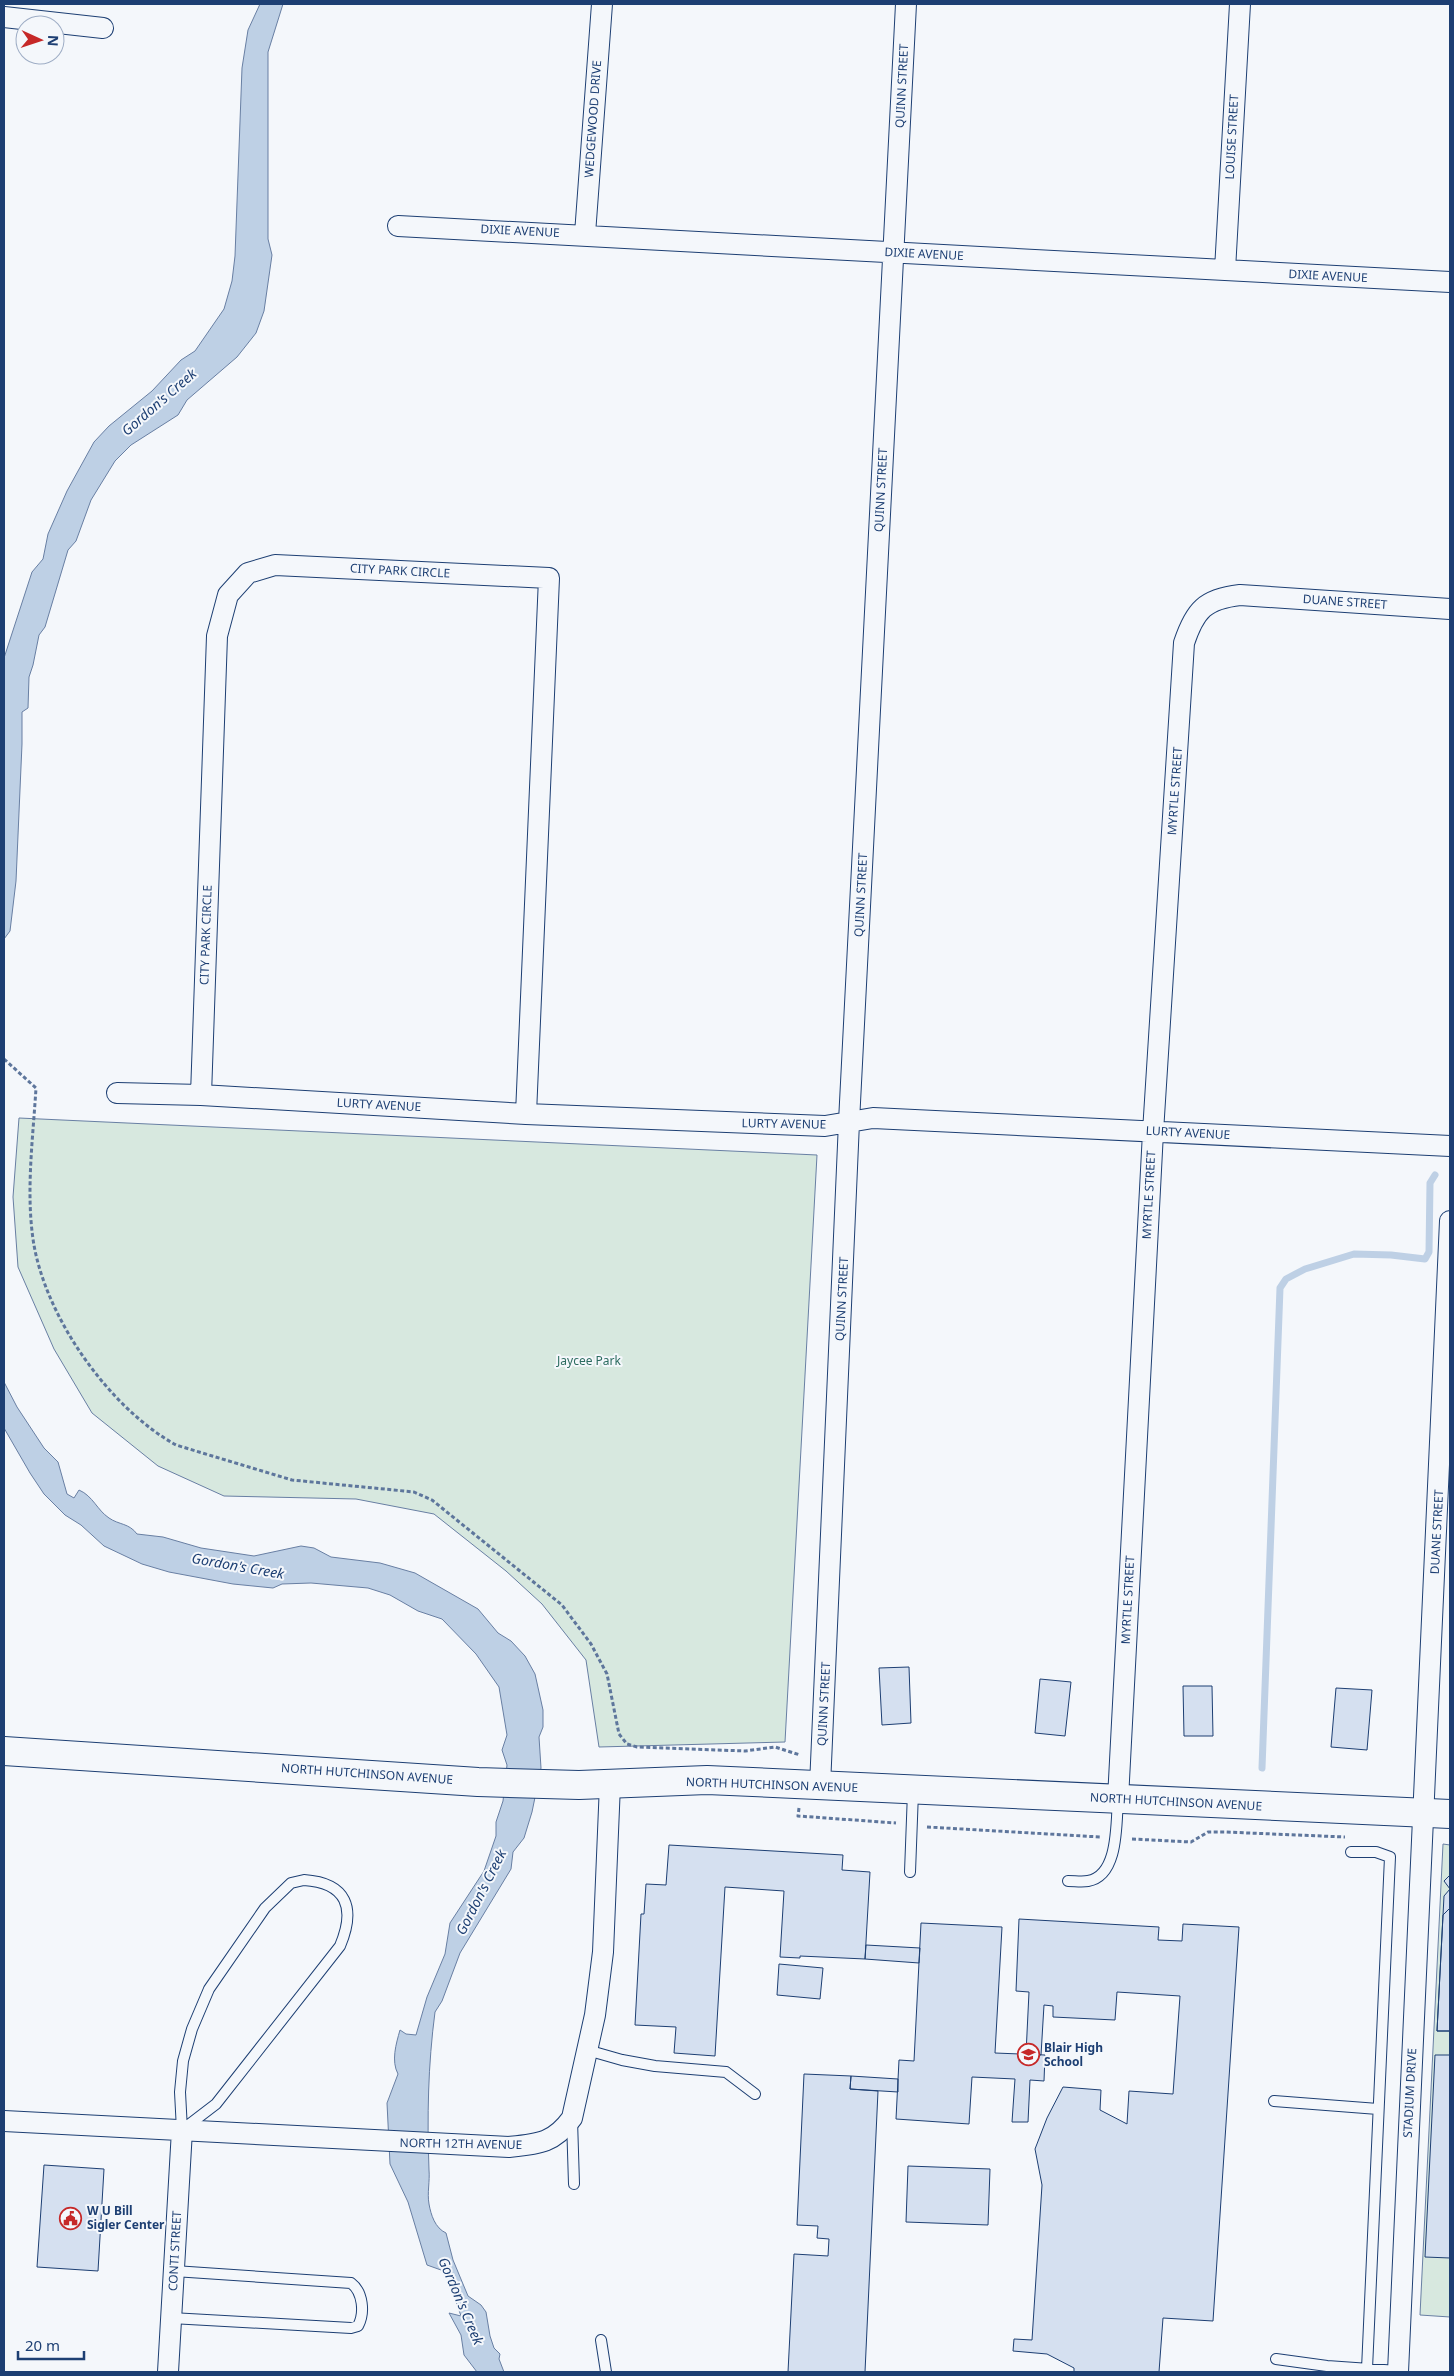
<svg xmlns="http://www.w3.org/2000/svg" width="1454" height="2376" viewBox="0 0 1454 2376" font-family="'Noto Sans',sans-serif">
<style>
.green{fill:#d7e8df;stroke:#687fa3}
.water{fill:#bed0e5;stroke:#687fa3}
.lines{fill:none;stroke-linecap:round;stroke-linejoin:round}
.stream{stroke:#bed0e5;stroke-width:7}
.building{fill:#d5e0f0;stroke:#1d3f73}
.lane-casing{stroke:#1d3f73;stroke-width:12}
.street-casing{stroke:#1d3f73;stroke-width:22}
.secondary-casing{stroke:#1d3f73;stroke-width:30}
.path{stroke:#5e769c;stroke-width:3;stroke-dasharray:4 2.5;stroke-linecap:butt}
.lane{stroke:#f4f7fb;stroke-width:10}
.street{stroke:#f4f7fb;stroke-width:20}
.secondary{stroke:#f4f7fb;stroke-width:28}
.labels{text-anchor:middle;stroke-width:4;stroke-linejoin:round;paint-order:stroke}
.street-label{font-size:12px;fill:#1d3f73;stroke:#f4f7fb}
.park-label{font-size:12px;fill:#2c6c60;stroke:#f4f7fb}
.poi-label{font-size:12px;font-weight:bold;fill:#1d3f73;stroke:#f4f7fb;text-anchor:start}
.water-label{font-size:14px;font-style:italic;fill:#1d3f73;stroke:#f4f7fb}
</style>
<rect width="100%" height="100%" fill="#f4f7fb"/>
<path class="green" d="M19,1118L817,1155L785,1742L599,1747L586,1660L542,1604L506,1571L434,1514L356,1499L224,1496L158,1466L92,1413L54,1349L18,1267L13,1197Z
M1443,1844L1450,1845V2317L1420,2315Z"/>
<path class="water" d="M260,4H283L268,52V239L272,255L264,311L256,333L237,357L187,400L178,415L131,445L115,461L91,500L76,541L68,550L45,627L39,635L33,665L29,677L28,708L22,712V744L16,881L10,931L4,939V658L32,572L43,559L48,534L67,491L94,442L109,426L152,391L181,360L195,351L224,309L232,281L235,256L242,68L248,30Z
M4,1382L17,1407L44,1448L58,1462L67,1494L74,1498L79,1490C93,1496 97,1510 109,1518C119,1525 129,1523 137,1534L163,1537L201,1548L254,1556L301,1546L314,1548L331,1557L380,1563L415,1573L478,1609L498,1633L511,1641L525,1656L535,1674L543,1710V1727L539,1737L541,1768L532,1812L524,1838L513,1852L511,1869L460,1953L442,2001L435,2012C428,2065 427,2117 429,2170C430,2181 427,2193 429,2204C431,2215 435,2228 446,2233L453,2260L468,2296L481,2305L486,2312L490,2336L494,2348L500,2354L499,2359L504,2372H477L464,2355L461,2335L449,2313L461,2316L447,2276L441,2270L427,2265L408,2202L390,2164L387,2103L398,2074C391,2061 396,2044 400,2030L406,2034L416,2035L427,1997L445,1954L450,1923L484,1871L496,1836V1822L503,1801L507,1765L502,1750L507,1735L499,1687L476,1654L442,1619L418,1611L390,1595L368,1588L311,1583L282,1584L273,1588L233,1584L169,1572L142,1564L104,1546L81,1525L65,1515L44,1494L30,1473L4,1428Z"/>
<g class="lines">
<path class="stream" d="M1262,1768L1280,1288L1286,1279L1305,1269L1354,1254L1391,1255L1425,1259L1429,1252L1430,1183L1435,1175"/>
</g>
<path class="building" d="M909,1667L911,1723L882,1725L879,1668Z
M1040,1679L1071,1682L1065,1736L1035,1733Z
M1183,1686H1212L1213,1736H1184Z
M1336,1688L1372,1690L1367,1750L1331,1747Z
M669,1845L843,1855L842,1870L870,1872L865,1959L800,1956V1958L780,1957L784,1891L725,1887L715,2056L674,2053L676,2027L635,2025L641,1914H644L646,1884L666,1885Z
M1450,1875V2031H1437L1444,1896L1450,1889L1444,1881Z
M1450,1908V2031H1437L1443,1915Z
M1019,1919L1159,1927L1158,1940L1182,1941L1183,1924L1239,1927L1213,2321L1163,2318L1159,2372H1074V2368L1047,2354L1013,2351L1014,2339L1032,2340L1042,2185L1035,2149L1047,2118L1063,2087L1101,2090L1100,2110L1127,2124L1129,2091L1173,2094L1180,1996L1117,1992L1115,2020L1053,2017V2006L1044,2005L1041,2055L1026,2054L1029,1992L1016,1991Z
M921,1923L1002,1927L995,2053L1045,2055L1044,2081L1030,2080L1028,2122H1012L1015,2079L972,2077L969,2124L896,2119L899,2060L914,2061Z
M866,1945L920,1948L919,1963L865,1959Z
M779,1964L823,1968L820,1999L777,1995Z
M1435,2055H1450V2258L1425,2257Z
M804,2074L851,2076L850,2089L878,2091L865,2372H788L794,2254L828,2256L829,2239L817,2238L818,2226L797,2225Z
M851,2076L898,2079V2092L850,2089Z
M44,2165L104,2169L98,2271L37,2267Z
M908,2166L990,2169L988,2225L906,2222Z"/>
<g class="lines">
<defs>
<path id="lane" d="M1351,1852H1376L1390,1857L1367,2369
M910,1872L913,1792
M304,1880C347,1883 356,1908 340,1946L216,2104L182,2130L180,2092L183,2061L192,2029L209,1989L265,1908L291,1883Z
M1068,1881C1075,1881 1082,1882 1088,1881C1119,1876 1116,1823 1118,1799
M587,2050L622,2060L655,2066L726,2072L755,2094
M1274,2101L1378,2109
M572,2120L574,2184
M171,2318L351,2328L358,2326C365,2313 363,2292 351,2283L174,2271
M601,2340L606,2372
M1276,2359L1327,2366L1398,2371"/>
<path id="street" d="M4,17L103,28
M398,226L1450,282
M585,234L602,4
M1225,270L1240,4
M117,1093L201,1095L526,1114L825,1126L873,1118L1450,1146
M201,1095L217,636L228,595L248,573L275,565L549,578L526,1114
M820,1786L849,1122L906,4
M1118,1799L1153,1132L1184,643C1195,610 1205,599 1240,595L1450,609
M4,2121L509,2147C539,2144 554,2143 572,2118L595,2015L603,1952L610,1784
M168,2372L182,2130
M1398,2372L1450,1221"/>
<path id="secondary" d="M4,1751L478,1782L579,1785L707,1780L1450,1814"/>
</defs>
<use href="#lane" class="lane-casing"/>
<use href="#street" class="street-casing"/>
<use href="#secondary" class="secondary-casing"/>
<path class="path" d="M4,1059L36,1088C33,1138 26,1190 33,1239C44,1316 109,1408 176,1445L292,1480L404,1491L414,1492L432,1500L562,1605L591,1644L607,1674L619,1734L627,1744L637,1747L745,1751L775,1747L800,1755
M799,1808L798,1816L896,1823
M927,1827L1100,1837
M1132,1839L1191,1842L1208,1832H1225L1345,1837"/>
<use href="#lane" class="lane"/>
<use href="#street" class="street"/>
<use href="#secondary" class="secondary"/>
</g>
<defs>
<symbol id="school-ring" viewBox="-11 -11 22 22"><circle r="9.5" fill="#f4f7fb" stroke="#c62828" stroke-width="1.5"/><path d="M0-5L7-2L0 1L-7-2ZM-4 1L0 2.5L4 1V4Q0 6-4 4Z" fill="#c62828"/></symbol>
<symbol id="civic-ring" viewBox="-11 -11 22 22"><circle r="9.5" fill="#f4f7fb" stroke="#c62828" stroke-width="1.5"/><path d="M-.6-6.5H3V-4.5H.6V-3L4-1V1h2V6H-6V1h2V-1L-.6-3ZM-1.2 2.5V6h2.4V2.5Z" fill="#c62828"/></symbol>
</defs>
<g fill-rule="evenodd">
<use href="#school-ring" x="1016" y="2042" width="25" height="25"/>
<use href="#civic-ring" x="58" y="2206" width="25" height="25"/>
</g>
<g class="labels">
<g class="street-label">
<text transform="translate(902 86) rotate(-87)" y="4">QUINN STREET</text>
<text transform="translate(593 119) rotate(-86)" y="4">WEDGEWOOD DRIVE</text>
<text transform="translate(1232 137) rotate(-87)" y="4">LOUISE STREET</text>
<text transform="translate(520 231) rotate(3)" y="4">DIXIE AVENUE</text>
<text transform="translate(924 254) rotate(3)" y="4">DIXIE AVENUE</text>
<text transform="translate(1328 276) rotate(3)" y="4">DIXIE AVENUE</text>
<text transform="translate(881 490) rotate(-87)" y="4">QUINN STREET</text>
<text transform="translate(400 571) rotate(3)" y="4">CITY PARK CIRCLE</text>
<text transform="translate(1345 602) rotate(4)" y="4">DUANE STREET</text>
<text transform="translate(1175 791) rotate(-86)" y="4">MYRTLE STREET</text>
<text transform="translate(861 895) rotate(-87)" y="4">QUINN STREET</text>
<text transform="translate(206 935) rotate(-88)" y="4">CITY PARK CIRCLE</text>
<text transform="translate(379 1105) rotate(3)" y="4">LURTY AVENUE</text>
<text transform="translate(784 1124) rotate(1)" y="4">LURTY AVENUE</text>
<text transform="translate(1188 1133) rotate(3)" y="4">LURTY AVENUE</text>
<text transform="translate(1149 1195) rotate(-87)" y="4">MYRTLE STREET</text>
<text transform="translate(842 1299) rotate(-87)" y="4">QUINN STREET</text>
<text transform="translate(1437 1532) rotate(-87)" y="4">DUANE STREET</text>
<text transform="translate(1128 1600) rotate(-87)" y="4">MYRTLE STREET</text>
<text transform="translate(824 1704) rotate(-87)" y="4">QUINN STREET</text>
<text transform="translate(367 1774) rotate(4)" y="4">NORTH HUTCHINSON AVENUE</text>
<text transform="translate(772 1785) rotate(2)" y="4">NORTH HUTCHINSON AVENUE</text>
<text transform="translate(1176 1802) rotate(3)" y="4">NORTH HUTCHINSON AVENUE</text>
<text transform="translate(1410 2093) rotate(-87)" y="4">STADIUM DRIVE</text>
<text transform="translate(461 2144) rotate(1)" y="4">NORTH 12TH AVENUE</text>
<text transform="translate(175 2251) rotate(-87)" y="4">CONTI STREET</text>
</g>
<g class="park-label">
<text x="589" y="1365">Jaycee Park</text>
</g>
<g class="poi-label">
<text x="1044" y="2052">Blair High<tspan x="1044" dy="14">School</tspan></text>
<text x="87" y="2215">W U Bill<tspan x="87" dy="14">Sigler Center</tspan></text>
</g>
<g class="water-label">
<text transform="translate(159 402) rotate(-41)" y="5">Gordon's Creek</text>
<text transform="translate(238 1566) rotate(10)" y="5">Gordon's Creek</text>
<text transform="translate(481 1892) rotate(-63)" y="5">Gordon's Creek</text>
<text transform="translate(461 2301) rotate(67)" y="5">Gordon's Creek</text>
</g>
</g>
<rect width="1454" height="2376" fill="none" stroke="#1d3f73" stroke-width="10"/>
<g transform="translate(40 40) rotate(93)"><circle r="24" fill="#f4f7fb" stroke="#9eadc5"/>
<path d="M0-4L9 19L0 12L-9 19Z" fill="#c62828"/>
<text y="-8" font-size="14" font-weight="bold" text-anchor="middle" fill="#1d3f73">N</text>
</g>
<path d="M18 2351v8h66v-8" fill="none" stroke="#1d3f73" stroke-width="2.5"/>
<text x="25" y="2351" font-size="15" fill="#1d3f73" stroke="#f4f7fb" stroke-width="4" paint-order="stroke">20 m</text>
</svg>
